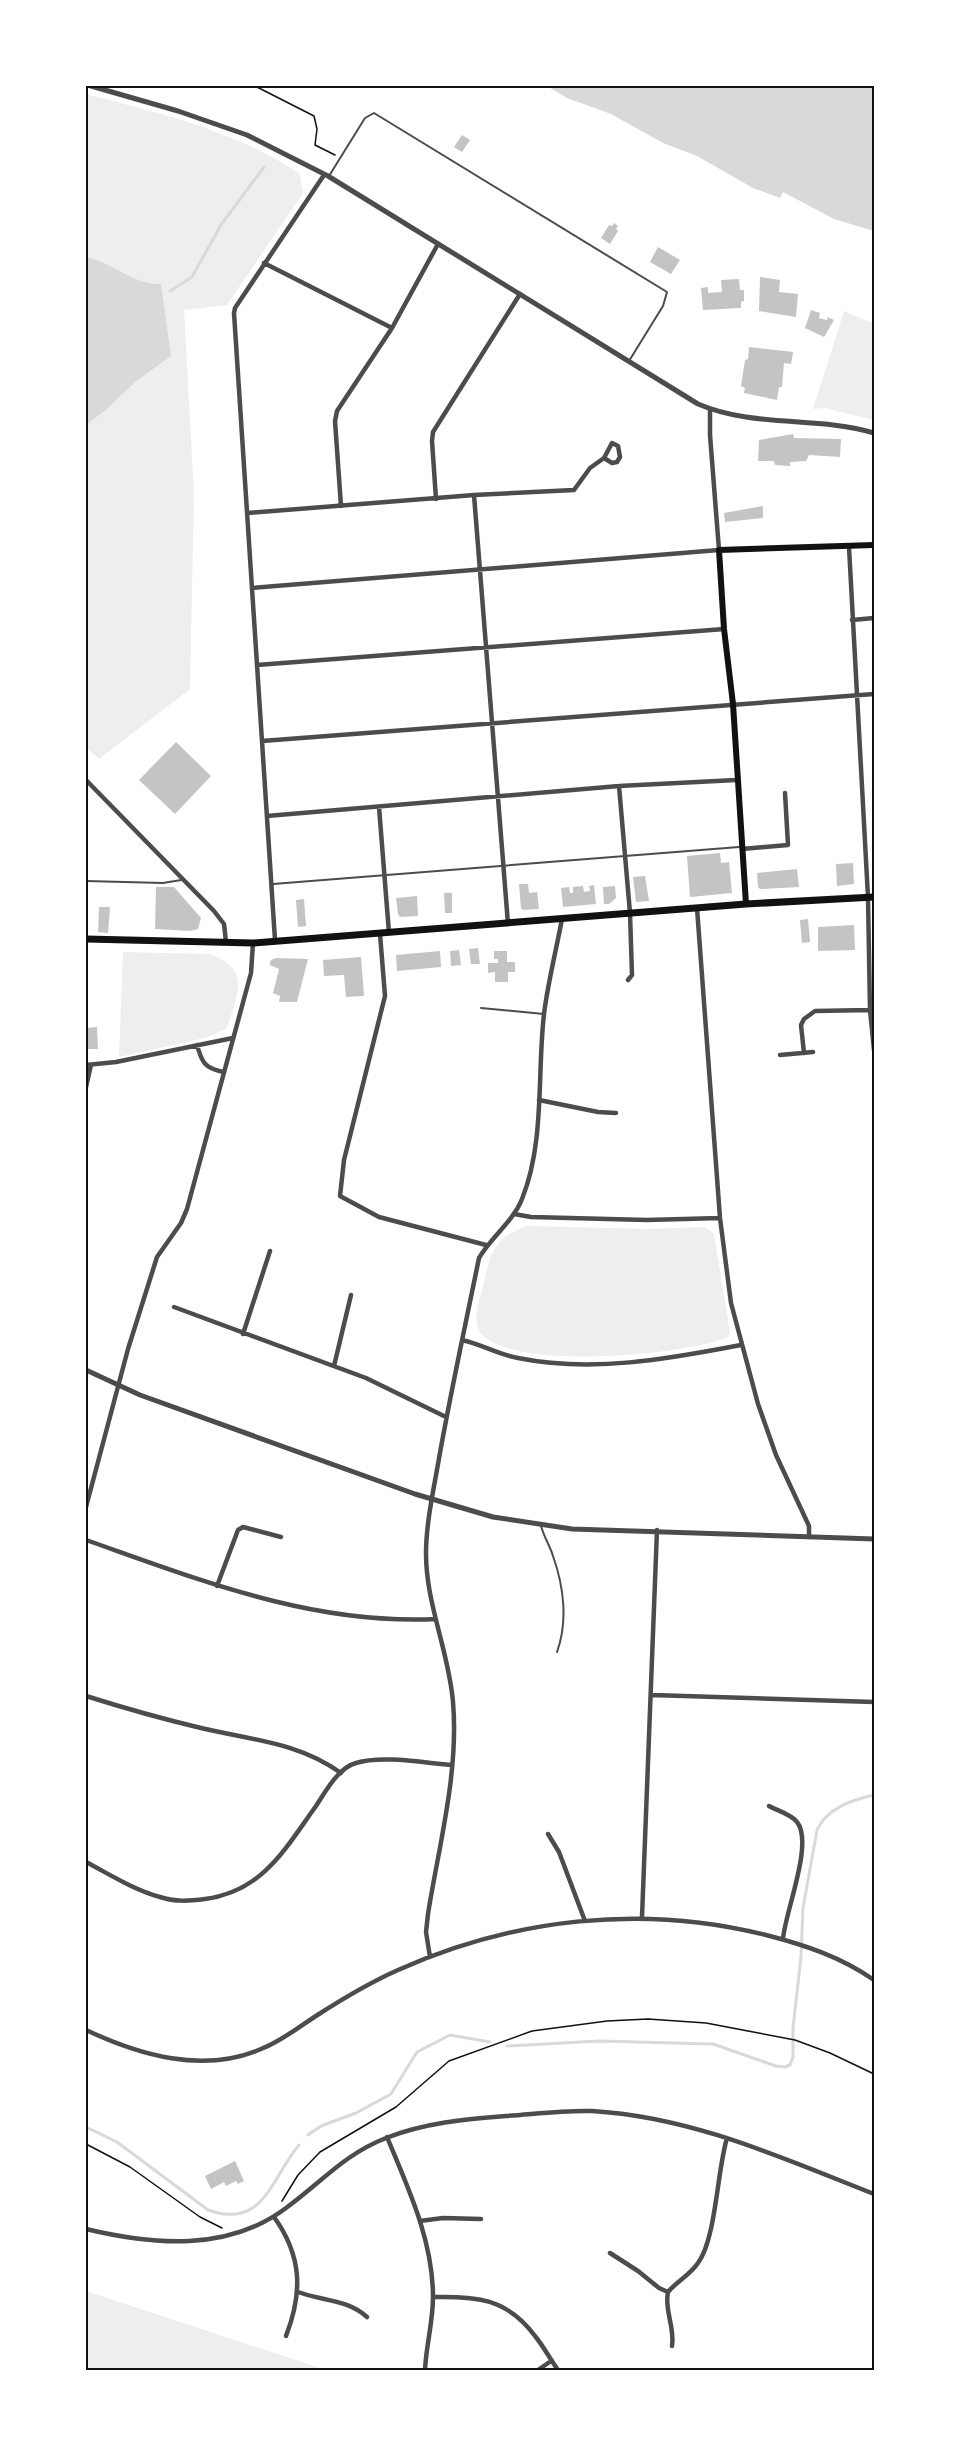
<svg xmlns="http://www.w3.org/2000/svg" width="960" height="2456" viewBox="0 0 960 2456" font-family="'Exo 2',sans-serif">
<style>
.green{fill:#eee}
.water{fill:#d9d9d9}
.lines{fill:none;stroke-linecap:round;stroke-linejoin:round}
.stream{stroke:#d9d9d9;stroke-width:3}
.building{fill:#c4c4c4}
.path{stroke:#111;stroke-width:1.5}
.service{stroke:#4c4c4c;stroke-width:2}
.minor{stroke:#4c4c4c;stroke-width:4.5}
.tertiary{stroke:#4c4c4c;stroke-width:5}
.secondary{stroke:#111;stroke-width:6}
.primary{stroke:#111;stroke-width:7}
.neatline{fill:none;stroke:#111;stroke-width:2}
</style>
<rect width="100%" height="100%" fill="#fff"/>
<path class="green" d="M86,94C159,113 237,131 300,174L303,193L227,305L184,310L194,494L190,689L99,759L86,747Z
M844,311L874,324V420L824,408L813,409Z
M123,952L210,954C252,969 237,995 227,1028L209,1037L119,1057Z
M527,1226L647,1229L705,1227L714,1234L730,1332L728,1337C687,1355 509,1372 480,1332C471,1319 482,1293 485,1279C490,1250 498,1236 527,1226Z
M86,2291L326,2370H86Z"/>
<path class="water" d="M547,86H874V231L834,219L783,192L780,198L753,188L697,156L663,143L611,114L567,98Z
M86,257C112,262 133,285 161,284L171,356L135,382L108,408L86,425Z"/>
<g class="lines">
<path class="stream" d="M170,291L192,277L221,225L264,167
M507,2046L599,2041L713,2044L776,2066L785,2067L790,2065L793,2057V2028L801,1957L803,1908L817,1830C827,1808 852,1800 874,1795
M86,2127L117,2142L208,2210C264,2230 271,2178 299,2145
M308,2135L321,2126L356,2113L391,2094L417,2052L450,2035L490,2042"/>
</g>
<path class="building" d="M462,135L470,140L462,152L454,147Z
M614,223L618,226L616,229L618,231L610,244L601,238L609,225L612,226Z
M658,247L680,260L671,274L650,262Z
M760,277L780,280L779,292L798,294L796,317L759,311Z
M739,279L740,290H744V301L741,302V308L703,310L701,288L708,287V293L722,292L721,280Z
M811,310L820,313L819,318L827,320L828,317L834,320L824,337L805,328Z
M749,347L793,352L791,364L784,363L782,387H779L777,400L744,393L745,388L741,386L745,360L748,359Z
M793,434L794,438L841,439L840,457L809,455L806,461L790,462V466L775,465L774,461H758L759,440Z
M763,506V518L725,522L724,513Z
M176,742L211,776L175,814L139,780Z
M720,853L721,863L729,862L732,893L690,897L687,856Z
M853,863L854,884L837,886L836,864Z
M797,869L799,887L760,889L758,887L757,873Z
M645,876L649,901L636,902L633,877Z
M519,884H528L529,893L537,892L539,909L523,910L521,908Z
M594,885L596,904L563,907L561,888L569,887L570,893H573V887L583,886L584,892L590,891L589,886Z
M615,886L616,898L609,904H604L603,887Z
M156,887H174L201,918L198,929L190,931L155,929Z
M444,893H452V913H445Z
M417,896L418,916L400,917L398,914L396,898Z
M304,899L306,926L298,927L296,900Z
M99,907H110L108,933L98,932Z
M808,919L810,942L802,943L800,920Z
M854,925L855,950L818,951V927Z
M478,948L480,964H471L469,949Z
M459,950L461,965L451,966L450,951Z
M440,951L441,967L397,971L396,955Z
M494,951H507V962H515V972H508V982H495V972L488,973V963H498V959H494Z
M361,957L364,996L346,997L344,975L324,976L323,960Z
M275,958L308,959L297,1002H279L280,996L273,993L279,969L270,965V961Z
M97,1027L98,1049H87V1028Z
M235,2161L244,2181L238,2184L236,2181L226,2186L224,2182L211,2189L205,2176Z"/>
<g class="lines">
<path class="path" d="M255,86L314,116L317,129L315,145L335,155
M86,2144L130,2167L200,2217L222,2228
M282,2201L298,2175L320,2152L396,2107L449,2061L532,2031L607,2021L648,2019L706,2023L795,2040L830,2053L874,2074"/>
<path class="service" d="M329,176L365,118L374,113L667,292L663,306L629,361
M86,881L163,883L181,880
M273,884L739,847
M481,1008L544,1014
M541,1526C544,1537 550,1546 553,1556C564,1587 568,1622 557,1652"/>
<path class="minor" d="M264,263L392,328
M474,495L508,924
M436,499L432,441L433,432L520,294
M341,506L335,421L337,411L392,328L438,244
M248,513L474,495L574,490L590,468L604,458L612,463L617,462L620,457L618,446L612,443L604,458
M849,547L868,897L870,1010L874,1050
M252,588L719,550L710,435V410
M852,620L874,618
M257,665L724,629
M262,741L874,694
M86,780L214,911L224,924L226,942
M619,786L630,913L632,975L628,980
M379,807L389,933
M267,816L619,786L736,780
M742,849L788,845L785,793
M697,908L720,1218L731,1303L758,1404L776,1455L809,1526V1537
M380,934L385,996L344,1160L340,1196L379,1217L486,1245
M275,940L234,313L235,308L324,175
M197,1045C202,1063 205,1068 223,1072
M804,1053L801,1025L804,1019L815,1011L870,1010
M780,1055L813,1052
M86,1065L116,1062L233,1038
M86,1087L91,1065
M539,1100L598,1112L616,1113
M514,1214L531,1217L647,1220L720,1218
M174,1307L366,1378L446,1417
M243,1334L270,1251
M462,1340C481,1344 499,1355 518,1358C592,1373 668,1359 741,1345
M334,1366L351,1295
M86,1507L128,1349L157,1257L181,1223L187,1209L251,973L253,943
M86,1540C200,1580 312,1625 436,1619
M217,1586L238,1530L243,1527L281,1537
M652,1695L874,1702
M86,1696C124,1708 163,1719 201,1728C251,1740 298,1742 341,1773
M769,1806C778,1811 791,1814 797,1822C814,1843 785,1912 783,1939
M548,1834L559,1852L585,1921
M86,1862C109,1874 134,1890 160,1897C175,1902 189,1901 205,1899C263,1891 285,1849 316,1806C326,1791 338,1768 356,1763C382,1755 425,1763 452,1765
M642,1917L657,1530
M430,1957L426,1932L428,1914C439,1845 459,1772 453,1702C449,1652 426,1604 426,1554C426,1524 433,1493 438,1464C450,1395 465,1327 479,1258C491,1237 513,1222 522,1199C545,1142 537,1074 544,1014C548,982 556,951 562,919
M86,2030C139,2055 203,2074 261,2049C282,2041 300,2026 319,2014C344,1998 371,1982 398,1970C514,1918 643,1904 766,1935C805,1945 841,1957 874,1980
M387,2137C408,2188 433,2240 433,2297C433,2322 426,2346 425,2370
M274,2217C302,2256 303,2292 286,2336
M420,2221L443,2218L481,2219
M86,2229C153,2245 228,2252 286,2208C322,2182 343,2155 386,2138C424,2123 465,2119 506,2116C535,2114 564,2110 592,2111C693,2117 782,2158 874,2194
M610,2253L638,2271L659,2288L668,2292C664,2310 675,2327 672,2346
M298,2292C322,2301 347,2299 367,2317
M668,2292C677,2281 690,2275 698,2263C716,2239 717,2171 727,2138
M433,2297C476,2296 507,2298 535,2336C544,2347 550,2359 558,2370
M538,2370L551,2361"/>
<path class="tertiary" d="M91,86L178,111L247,135L328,176L698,404C754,428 817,416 874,433
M86,1370L140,1395L415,1494L493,1517L572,1529L874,1539"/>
<path class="secondary" d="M746,904L733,704L724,629L719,550L874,545"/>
<path class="primary" d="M86,939L253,943L746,904L874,897"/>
</g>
<rect width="960" height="2456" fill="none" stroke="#ffffff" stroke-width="174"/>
<rect x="87" y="87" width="786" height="2282" class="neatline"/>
</svg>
